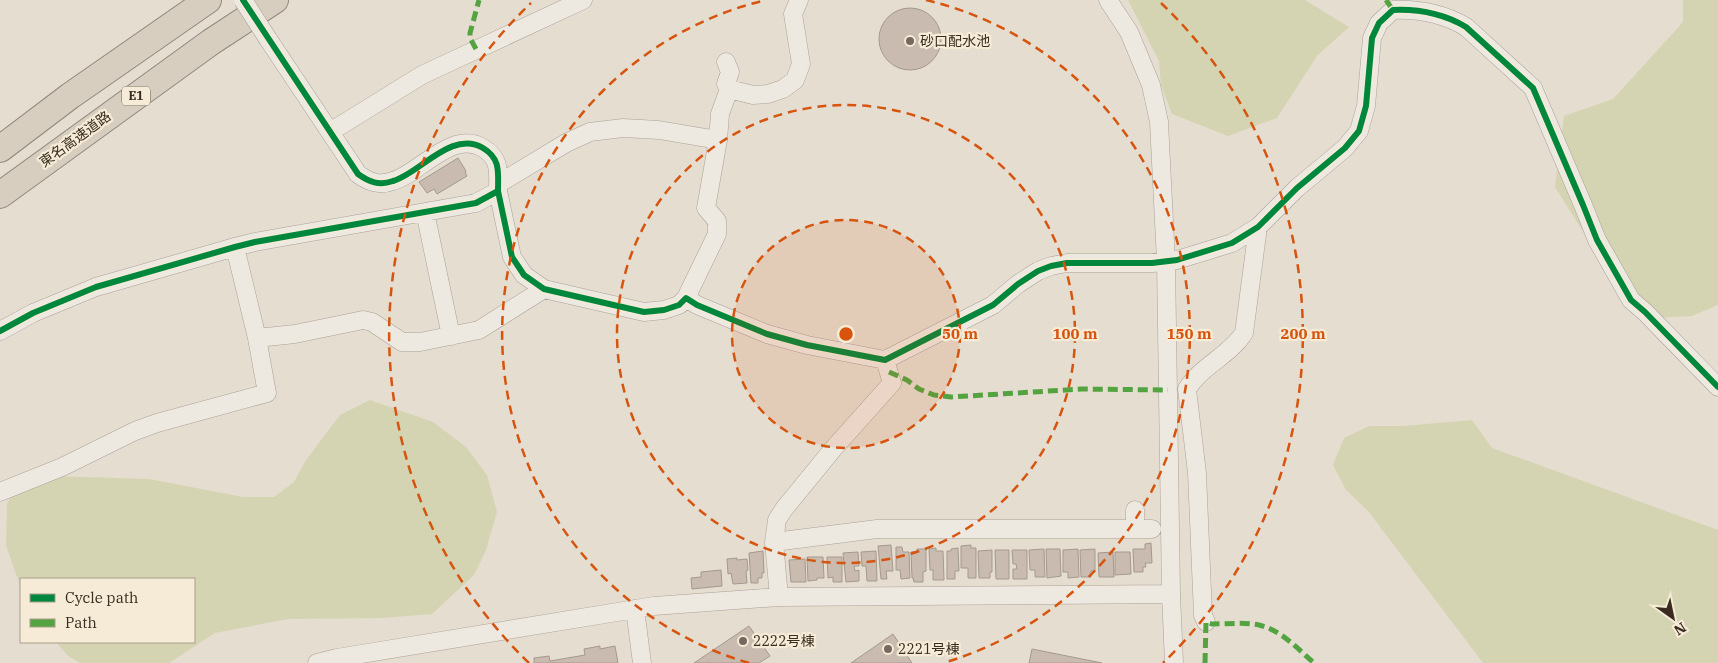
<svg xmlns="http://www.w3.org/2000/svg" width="1718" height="663" viewBox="0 0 1718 663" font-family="'IBM Plex Serif','Noto Sans JP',serif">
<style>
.green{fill:#d5d4b2}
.building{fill:#c9bbb0;stroke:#a5998e}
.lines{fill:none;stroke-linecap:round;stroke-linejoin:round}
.minor-casing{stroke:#aaa298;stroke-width:19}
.highway-casing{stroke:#90887f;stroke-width:28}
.minor{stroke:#ede8e0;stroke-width:18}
.highway{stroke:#d7cec0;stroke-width:26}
.minor-bridge-casing{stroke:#aaa298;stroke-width:19;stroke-linecap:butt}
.minor-bridge{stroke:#ede8e0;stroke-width:18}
.quiet{stroke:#53a441;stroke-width:5;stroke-dasharray:10 5;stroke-linecap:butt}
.cycleway-casing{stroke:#f5ebd6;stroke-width:9}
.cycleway{stroke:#00873e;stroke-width:6}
.ring{fill:none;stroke:#d6540e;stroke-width:2.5;stroke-dasharray:9 6}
.poi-dot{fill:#75695d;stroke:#f5ebd6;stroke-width:2}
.labels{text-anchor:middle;stroke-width:4.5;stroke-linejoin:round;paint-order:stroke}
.shield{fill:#f5ebd6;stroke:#716556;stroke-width:1}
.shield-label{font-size:12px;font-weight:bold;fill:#392b1f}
.poi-label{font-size:14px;fill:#392b1f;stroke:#f5ebd6;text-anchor:start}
.street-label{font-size:14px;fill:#392b1f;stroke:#f5ebd6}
.centre{fill:#d6540e;stroke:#f5ebd6;stroke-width:2.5}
.ring-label{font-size:15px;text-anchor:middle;font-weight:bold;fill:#d6540e;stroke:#f5ebd6;stroke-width:4.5;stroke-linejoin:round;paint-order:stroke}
</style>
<rect width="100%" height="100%" fill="#e5ddcf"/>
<path class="green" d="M1128,0H1305L1349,27L1317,56L1277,118L1228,136L1172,114L1161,85L1159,61Z
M1683,0H1718V305L1692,316L1638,319L1555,187L1564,116L1613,99L1683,22Z
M370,400L433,422L466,447L487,475L497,512L486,550L474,575L432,614L382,618L288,619L215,633L169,663H80L68,656L56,642H194V579H21V588L6,546L7,504L20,475L149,479L243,497H274L294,482L306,460L340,415Z
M1472,420L1492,448L1718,530V663H1483L1368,511L1346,490L1333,465L1344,438L1369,426H1404Z"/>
<path class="building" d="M879 39a31 31 0 1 1 62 0a31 31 0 1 1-62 0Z
M458,158L466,171L465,172L467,176L437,194L434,189L427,193L419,182Z
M1151,543L1152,563H1145L1146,567H1143V572H1134L1133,549H1145V544Z
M891,545L893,571H886L887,579H881L878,546Z
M971,545V548H976V578H968V568H961V546Z
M896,547H902L903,552H909L910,578L901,579L900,570H896Z
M936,548V551H943L944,580H933V570H930L929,549Z
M958,548L959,571H955V579H947V551H951V549Z
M917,549H926V571L923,572V582H914L913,578H912L911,552L917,551Z
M1044,549L1045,577H1035V570H1030L1029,550Z
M1046,549H1060L1061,576L1047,578Z
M1078,549L1079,577L1068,578V572H1063V550Z
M1095,549V571H1091V577H1081L1080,550Z
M992,550V572H990V578H979L978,551Z
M995,550H1009V579H996Z
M1012,550H1027V579H1013V569H1017L1016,564H1013Z
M763,551L764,573H762V578H758V583H751L749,553Z
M876,551L877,581H867L866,566H862L861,552Z
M858,552L859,566H854L855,571L859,570V581L846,582L843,553Z
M1113,552L1114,577H1099L1098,553Z
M1115,552H1130L1131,574L1115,575Z
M807,557H823L824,578H817V580L808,581Z
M827,557H842V582H833V577L828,578Z
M737,558V560L747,559L748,570L746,571L747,583L733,584L731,573L728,574L727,559Z
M805,559L806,582H791L789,560Z
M721,570L722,586L692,589L691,578L701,577V572Z
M749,626L770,656L759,663H694Z
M893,634L912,663H851Z
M600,646V649L615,646L618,663H534V658L549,656L550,661L585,655L584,649Z
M1032,649L1102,663H1029Z"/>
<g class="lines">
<defs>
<path id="minor" d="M1108,0L1129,32L1151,85L1159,122L1166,261L1171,594L1174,663
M729,89L753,95L768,94L783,89L795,80L801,64L793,14L799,0
M330,132L422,75L583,0
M498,184L566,143L590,132L623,128L659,130L718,140
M498,191L512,257L524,275L544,289L644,312L664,310L679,305L686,298L717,234V221L706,208L718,140L720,114L729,89L726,84L730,72L726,62
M425,212L451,336
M686,298L697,305L767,334L807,345L885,360L993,305L1018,284L1038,271L1051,266L1067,263H1152L1177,260L1232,243L1258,227L1297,188L1345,148L1359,131L1366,106L1372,38L1379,23L1393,10C1417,9 1444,14 1466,27L1533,88L1583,205L1597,240L1631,300L1645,312L1718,387
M0,331L33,313L96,287L235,247L255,242L476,203L498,191C498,172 501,159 483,148C452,129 419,174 393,181C379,186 369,182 358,174L268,39
M257,338L295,334L363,320L372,322L402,342H420L479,330L544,289
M0,492L62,467L135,431L157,423L267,393L257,338L235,247
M1135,510V529
M774,542L877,529H1152
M779,597L774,542L777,520L784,509L833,449L892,383L885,360
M635,609L642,663
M1206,622L1203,615L1197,473L1187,389C1201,366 1229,356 1244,333L1258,227
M317,663L337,658L654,606L779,597L1171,594"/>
<path id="highway" d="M0,149L70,96L208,0
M0,195L211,42L275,0"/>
</defs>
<use href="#minor" class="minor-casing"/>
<use href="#highway" class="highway-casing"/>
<use href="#minor" class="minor"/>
<use href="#highway" class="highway"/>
<defs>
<path id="minor-bridge" d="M243,0L268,39"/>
</defs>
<use href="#minor-bridge" class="minor-bridge-casing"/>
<use href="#minor-bridge" class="minor-bridge"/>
<path class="quiet" d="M1386,0L1393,10
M476,49L470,38V33L479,0
M889,372L907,380L919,389L934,395L951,397L1082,389L1168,390
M1205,663L1206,622L1212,624C1226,624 1246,622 1259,625C1281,630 1298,649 1314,663"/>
<defs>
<path id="cycleway" d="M498,191L512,257L524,275L544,289L644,312L664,310L679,305L686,298L697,305L767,334L807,345L885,360L993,305L1018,284L1038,271L1051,266L1067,263H1152L1177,260L1232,243L1258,227L1297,188L1345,148L1359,131L1366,106L1372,38L1379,23L1393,10C1417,9 1444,14 1466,27L1533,88L1583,205L1597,240L1631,300L1645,312L1718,387
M0,331L33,313L96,287L235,247L255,242L476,203L498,191C498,172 501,159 483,148C452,129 419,174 393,181C379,186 369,182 358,174L243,0"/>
</defs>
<use href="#cycleway" class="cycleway-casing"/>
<use href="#cycleway" class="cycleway"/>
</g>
<circle cx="846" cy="334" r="114" fill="#d6540e" fill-opacity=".12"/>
<g class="ring">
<circle cx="846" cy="334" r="114"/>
<circle cx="846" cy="334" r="229"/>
<path d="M749 663A343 343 0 0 1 766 0M926 0A343 343 0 0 1 943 663"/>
<path d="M529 663A457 457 0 0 1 531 3M1161 3A457 457 0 0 1 1163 663"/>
</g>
<g class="poi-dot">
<circle cx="910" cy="41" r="5"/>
<circle cx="743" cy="641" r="5"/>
<circle cx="888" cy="649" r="5"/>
</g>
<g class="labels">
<rect class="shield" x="122" y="86.5" width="28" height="19" rx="4"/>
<g class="shield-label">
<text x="136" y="100">E1</text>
</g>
<g class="poi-label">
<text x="920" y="46">砂口配水池</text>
<text x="753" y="646">2222号棟</text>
<text x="898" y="654">2221号棟</text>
</g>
<g class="street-label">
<text transform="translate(75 139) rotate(-36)" y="5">東名高速道路</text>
</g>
</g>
<circle cx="846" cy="334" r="8" class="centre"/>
<g class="ring-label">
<text x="960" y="339">50 m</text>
<text x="1075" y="339">100 m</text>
<text x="1189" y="339">150 m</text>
<text x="1303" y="339">200 m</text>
</g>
<rect x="20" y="578" width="175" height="65" fill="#f5ebd6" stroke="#aa9e8d"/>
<rect x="30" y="594" width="25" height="8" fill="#00873e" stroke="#aa9e8d"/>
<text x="65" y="603" font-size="15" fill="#392b1f">Cycle path</text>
<rect x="30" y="619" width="25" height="8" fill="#53a441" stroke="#aa9e8d"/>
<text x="65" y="628" font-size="15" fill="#392b1f">Path</text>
<g transform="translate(1673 618) rotate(147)" stroke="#f5ebd6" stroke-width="4" paint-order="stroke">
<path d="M0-4L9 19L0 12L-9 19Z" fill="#392b1f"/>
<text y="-8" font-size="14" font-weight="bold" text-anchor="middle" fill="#392b1f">N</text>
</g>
</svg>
